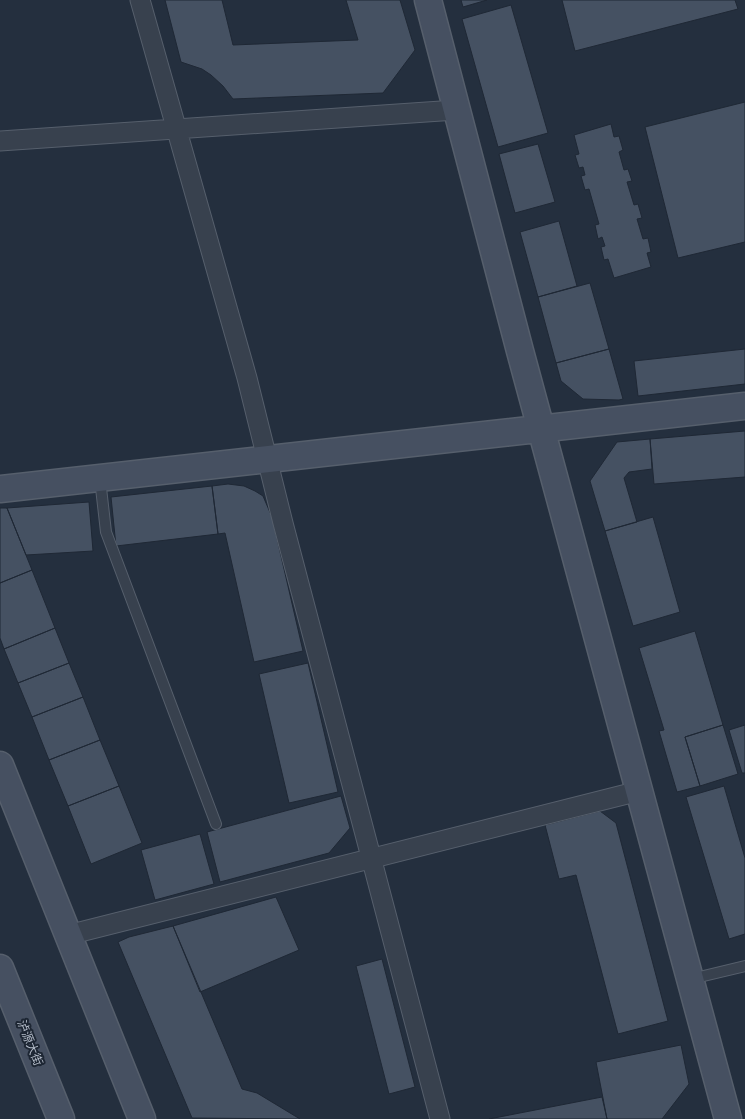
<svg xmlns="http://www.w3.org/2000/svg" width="745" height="1119" viewBox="0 0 745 1119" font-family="Quicksand,'Noto Sans SC',sans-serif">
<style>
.building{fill:#455162;stroke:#1f2835}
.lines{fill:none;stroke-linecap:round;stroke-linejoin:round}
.lane-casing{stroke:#565f6c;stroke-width:12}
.street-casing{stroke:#565f6c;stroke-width:21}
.secondary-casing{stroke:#565f6c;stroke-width:29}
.lane{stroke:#38414e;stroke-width:10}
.street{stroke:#38414e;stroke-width:19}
.secondary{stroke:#465061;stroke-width:26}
.labels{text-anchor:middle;stroke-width:4;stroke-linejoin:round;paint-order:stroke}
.street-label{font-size:12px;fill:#b4bcc9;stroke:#1d2633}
</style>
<rect width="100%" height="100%" fill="#242f3e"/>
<path class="building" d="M165,0H222L233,45L358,40L346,0H400L415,50L383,93L233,99L223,86L211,75L202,69L181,62Z
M461,0H487L463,7Z
M562,0H735L738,9L575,51Z
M511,5L548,133L498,147L462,19Z
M745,102V242L678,258L645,127Z
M611,124L614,137L619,136L623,150L619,152L624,170L628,169L632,181L627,182L634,205L638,204L642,218L637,219L643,239L648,238L651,252L647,253L651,267L614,278L608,259L604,260L601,247L605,246L602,237L598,239L595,225L599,224L589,189L585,190L581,176L585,175L583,167L579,168L575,155L579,154L574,135Z
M538,144L555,202L515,213L499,154Z
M559,221L577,286L538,297L520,232Z
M590,283L609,349L556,363L538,297Z
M609,349L623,399L619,400L583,399L561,381L556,363Z
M745,349V384L638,396L634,361Z
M745,431V477L654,484L650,439Z
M650,439L652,469L629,472L624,478L637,522L605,531L590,481L617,442Z
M228,484L244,486L255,491L263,496L272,517L303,651L254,662L225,533L218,534L212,486Z
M212,486L218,534L116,546L111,497Z
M89,502L93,551L26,555L7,508Z
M0,508H7L32,570L0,583Z
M653,517L680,612L633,626L605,531Z
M32,570L55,628L4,649L0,638V583Z
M55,628L69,663L18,683L4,649Z
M695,631L723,725L685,737L700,786L677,792L659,731L664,730L639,648Z
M69,663L83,697L32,717L18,683Z
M308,663L338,792L289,803L259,674Z
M83,697L100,740L49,760L32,717Z
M723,725L738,774L700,786L685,737Z
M745,725V773H742L729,730Z
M100,740L119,786L68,806L49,760Z
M119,786L142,843L91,864L68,806Z
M724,786L745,858V934L729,939L686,797Z
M341,796L350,828L329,853L220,882L207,832Z
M600,811L616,823L668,1021L618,1034L576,875L559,879L545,825Z
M200,834L214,884L155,900L141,850Z
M276,897L299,950L200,992L173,926Z
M173,926L242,1089L257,1093L300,1119L192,1118L118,942L129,937Z
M382,959L415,1087L389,1094L356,966Z
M681,1045L689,1084L662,1119H607L596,1062Z
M602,1097L607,1119H489Z"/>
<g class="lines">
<defs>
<path id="lane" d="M100,479L106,532L216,824
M691,979L745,966"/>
<path id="street" d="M140,0L247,378L283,523L440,1119
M0,141L456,110
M68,935L639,791"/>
<path id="secondary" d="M428,0L520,351L728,1119
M0,489L745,406
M0,765L142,1119
M0,968L61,1119"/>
</defs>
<use href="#lane" class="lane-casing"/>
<use href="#street" class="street-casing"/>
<use href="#secondary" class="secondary-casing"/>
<use href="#lane" class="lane"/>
<use href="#street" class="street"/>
<use href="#secondary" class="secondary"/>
</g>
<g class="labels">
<g class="street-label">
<text transform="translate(30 1043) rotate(68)" y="4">泸源大街</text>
</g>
</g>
</svg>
